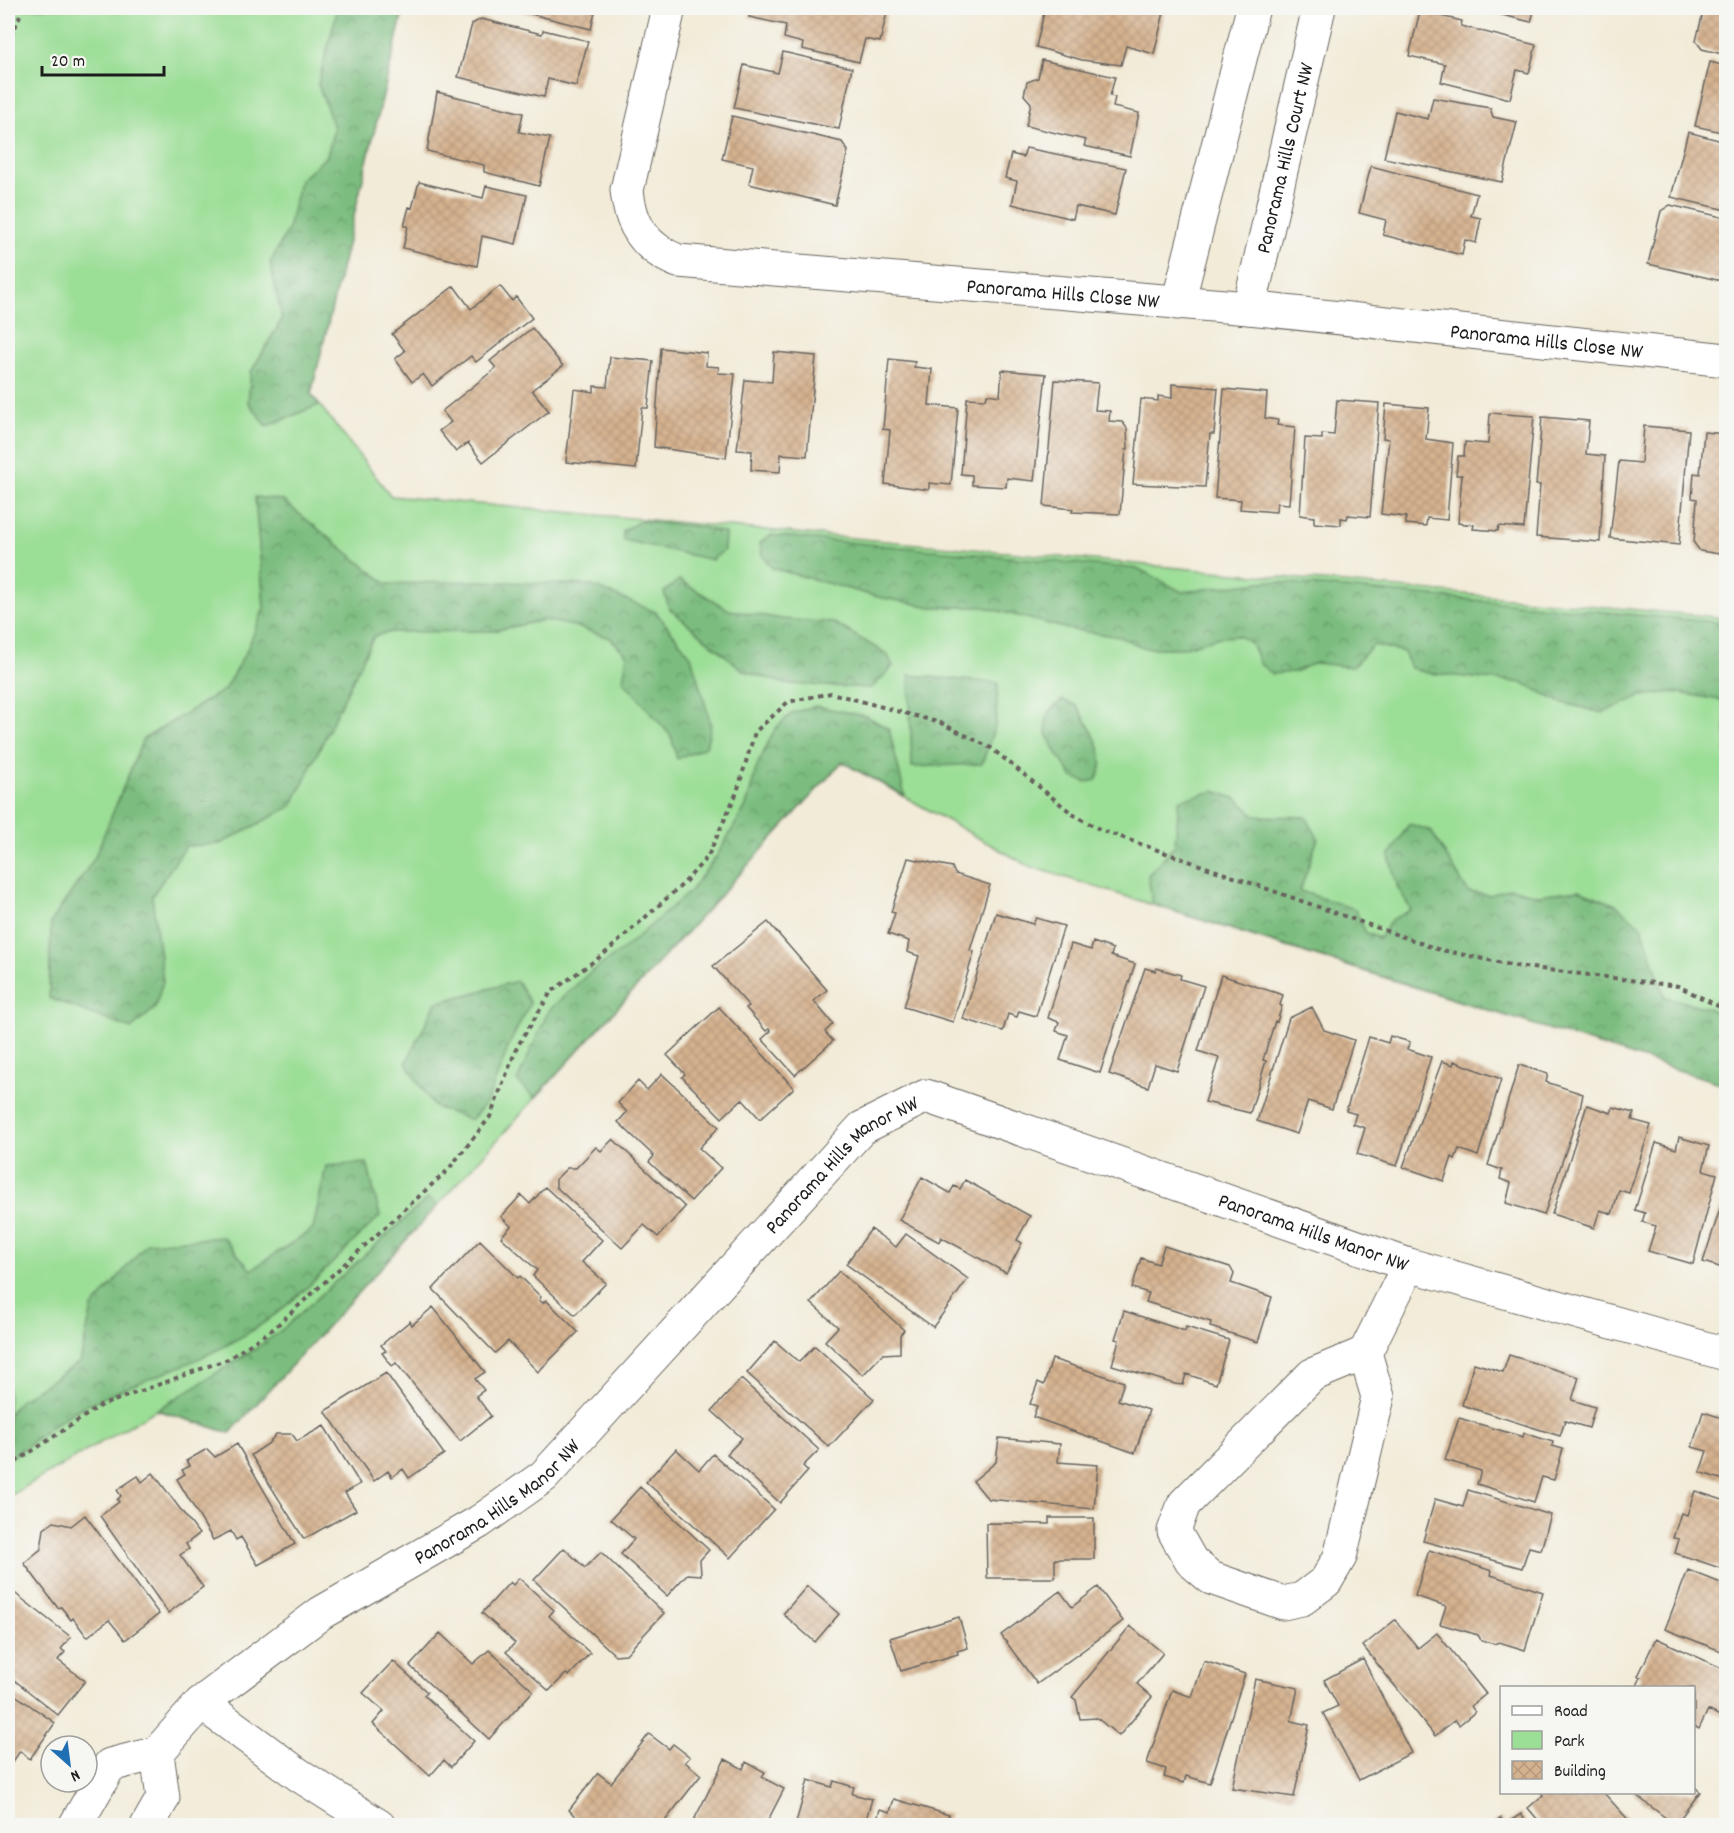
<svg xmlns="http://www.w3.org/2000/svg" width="1734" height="1833" viewBox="0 0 1734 1833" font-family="Dekko,sans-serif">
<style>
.green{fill:#9bde96;stroke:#5c7d59;stroke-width:1.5}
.forest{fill:url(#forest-crowns);stroke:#4c6c4e;stroke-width:1.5}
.building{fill:url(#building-cross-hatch)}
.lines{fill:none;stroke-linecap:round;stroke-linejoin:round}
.street-casing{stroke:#67645e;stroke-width:35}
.path{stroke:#67645e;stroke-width:4;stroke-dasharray:4.5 4.5;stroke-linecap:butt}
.street{stroke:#fff;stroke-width:33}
.labels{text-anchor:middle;stroke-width:5;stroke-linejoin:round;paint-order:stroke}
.street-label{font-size:21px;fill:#1c1c1c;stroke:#f6f6f2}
</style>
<defs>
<pattern id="forest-crowns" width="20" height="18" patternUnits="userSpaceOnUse" patternTransform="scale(1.5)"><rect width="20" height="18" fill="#7cbd7f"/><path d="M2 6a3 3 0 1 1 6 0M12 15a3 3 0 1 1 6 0" fill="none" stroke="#659967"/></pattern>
<pattern id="building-cross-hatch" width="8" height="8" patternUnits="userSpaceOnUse" patternTransform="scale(1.5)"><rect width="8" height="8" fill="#d5b28f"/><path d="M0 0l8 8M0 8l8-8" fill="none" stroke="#b6987b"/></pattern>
</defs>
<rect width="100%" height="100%" fill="#f6f6f2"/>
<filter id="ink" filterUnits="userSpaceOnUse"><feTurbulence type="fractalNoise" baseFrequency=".0167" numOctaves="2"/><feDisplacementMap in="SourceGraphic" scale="12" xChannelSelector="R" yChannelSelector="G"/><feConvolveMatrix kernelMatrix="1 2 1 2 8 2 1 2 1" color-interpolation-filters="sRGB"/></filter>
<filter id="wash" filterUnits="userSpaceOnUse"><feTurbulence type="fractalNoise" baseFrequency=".008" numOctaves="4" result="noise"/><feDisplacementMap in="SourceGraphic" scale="24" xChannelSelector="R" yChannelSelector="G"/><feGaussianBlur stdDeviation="1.35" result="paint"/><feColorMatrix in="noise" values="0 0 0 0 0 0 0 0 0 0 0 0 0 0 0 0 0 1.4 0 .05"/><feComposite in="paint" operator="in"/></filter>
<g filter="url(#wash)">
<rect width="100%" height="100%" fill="#f2ebd8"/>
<path class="green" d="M8,8H404L311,394L391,496L1726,618V1085L1029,866L842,762L230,1433L156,1410L8,1497Z"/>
<path class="forest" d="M338,8H404L311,394L319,405L267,426L248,402L251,372L282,319L270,263L288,229L300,180L327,156L334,128L318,84Z
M255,497L282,500L387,584L475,581L590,585L656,612L691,656L711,724L706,747L677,759L671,736L623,680L627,655L610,638L574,626L544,620L493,631L391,632L374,636L292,806L220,844L186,846L152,896L163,981L155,1008L131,1029L49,998L51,922L94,859L143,739L224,690L247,650L264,608Z
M640,521L701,527L725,533L724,550L712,560L623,540V531Z
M771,535L1139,569L1182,592L1268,581L1726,623V701L1674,692L1641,696L1602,713L1560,702L1523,683L1427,673L1411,668L1404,652L1374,645L1352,667L1315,663L1294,672L1272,674L1260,664L1251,643L1239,636L1220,637L1182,648H1145L1120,637L1068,629L984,607H932L878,597L772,568L762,555L760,543Z
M679,580L729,610L783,619L834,623L887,654L893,666L872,688L786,684L744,671L669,608L664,592Z
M909,675L998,683L996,723L982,764L912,767Z
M1063,700L1077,706C1090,728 1112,756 1096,780L1086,782L1072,777C1057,750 1027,722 1063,700Z
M815,706L866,716L889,729L905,796L842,762L535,1098L517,1081L549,1010L588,974L625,948L690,891L716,857L746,806L757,766L775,729L792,713Z
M1214,791L1237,799L1255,816L1306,817L1318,838L1300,891L1355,909L1366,933L1379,938L1391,920L1411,910L1398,888L1389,856L1409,824L1431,831L1468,892L1490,895L1511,888L1538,895L1579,890L1616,905L1642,927L1665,997L1708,1008L1726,1019V1085L1152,904L1148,875L1175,845L1179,800Z
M517,981L530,1003L510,1043L487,1102L471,1120L434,1107L406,1063L436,1003Z
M367,1163L380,1216C340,1254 302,1298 256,1328C203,1363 139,1380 82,1407C56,1420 33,1444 8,1459V1415L20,1400L80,1362L92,1308L147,1243L223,1237L251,1270L313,1229L326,1166Z
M428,1198L438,1205L230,1433L157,1410L257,1348L284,1328Z"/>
<g id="blocks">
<path class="building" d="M507,8H596L591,29Z
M752,8H888L880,42L865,39L859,62L802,49L803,43L784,38L786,25L749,17Z
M1045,8H1165L1154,54L1126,46L1121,65L1082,60L1036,47Z
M1474,8H1535L1531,22Z
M1704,8H1726V55L1702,49L1696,41Z
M1420,11L1462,21L1461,26L1536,45L1529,73L1517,70L1510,99L1441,82L1445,64L1409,56Z
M481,19L542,34L543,30L588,41L576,86L548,79L544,97L458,77L472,24Z
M783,52L852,68L839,129L734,108L744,65L778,73Z
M1042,60L1115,77L1110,96L1115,97L1113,107L1139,113L1130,156L1084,146L1086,140L1026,126L1031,103L1024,95L1027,82L1038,78Z
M1710,62L1726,66V133L1695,126Z
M437,92L523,113L519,132L550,138L539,186L484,172V165L427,151Z
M1433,98L1490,108L1493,117L1517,122L1502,182L1384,158L1395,111L1428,119Z
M732,116L842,142L848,151L835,205L749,184L753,166L722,159Z
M1688,132L1726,142V210L1671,197Z
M1026,148L1126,168L1115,215L1076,206L1073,219L1012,204L1017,181L1005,178L1011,154L1023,157Z
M1371,166L1477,194L1471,216L1481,218L1476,243L1465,240L1462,255L1383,235L1386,220L1359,213Z
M419,182L483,198L486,186L527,195L516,244L482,236L477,266L403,248L408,226H404L409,207L412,208Z
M1670,205L1726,218V282L1648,264L1661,211Z
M454,286L471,309L500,286L512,301L516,297L532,318L476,362L471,356L432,386L423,374L412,382L395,359L405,351L392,334Z
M532,328L563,366L532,390L549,411L483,462L468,443L456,452L439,431L451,422L442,411L496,368L490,361Z
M661,348L707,353L706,366L719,367L718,373L735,374L726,458L654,447Z
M774,352L816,356L807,456L781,454L780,472L751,470L752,451L737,450L745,380L772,382Z
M610,357L653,361L648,408H642L636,469L566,462L574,389L594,392V386L607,387Z
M889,359L915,362L914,367L932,369L929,405L958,408L951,485L929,483V490L885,484L890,430L883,429Z
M1002,370L1046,374L1034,481L1007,478L1006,487L972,485V475L961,474L967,398L986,399L987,394L1000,396Z
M1055,380L1098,383L1095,410L1110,411L1109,421L1122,422L1127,428L1128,449H1126L1120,514L1072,512L1073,509L1044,506Z
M1172,384L1218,388L1214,434H1210L1205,487L1133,484L1141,399L1158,401V396L1172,398Z
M1224,389L1267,393L1265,418L1278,420L1277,425L1295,427L1289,504L1277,503L1276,512L1240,509L1241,500L1215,498Z
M1337,400L1379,403L1370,517L1348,515L1347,519L1341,518V525L1314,523V517L1300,515L1305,438L1322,439V434L1334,435Z
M1386,404L1429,408L1426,439L1453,443L1447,520L1427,518L1426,526L1406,524V517L1381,514L1389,439L1383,438Z
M1490,413L1534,416L1524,528L1499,526L1498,531L1473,529L1474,525L1458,523L1462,475H1456L1458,456H1464L1465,442L1488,444Z
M1542,417L1589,421L1586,454L1605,456L1600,542L1536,537L1540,485H1536Z
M1644,426L1689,430L1679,545L1610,538L1619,461L1641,463Z
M1704,432L1726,434V555L1700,551L1694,543L1697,499L1692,498L1694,473L1700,474Z
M908,858L952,867L955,874L990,885L970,950L974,952L953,1022L904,1007L919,956L907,952L909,941L888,934L895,913L891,912Z
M996,913L1033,924L1036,918L1064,926L1036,1016L1019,1011L1017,1017L1008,1014L1003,1031L963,1019Z
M768,922L827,990L814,1001L833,1024L825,1032L833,1041L795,1075L762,1039L771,1031L769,1029L766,1031L746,1008L749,1006L713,966Z
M1093,942L1113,949L1111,956L1135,964L1100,1073L1060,1060L1068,1035L1056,1031L1059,1022L1048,1018L1071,944L1091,950Z
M1145,968L1155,971L1156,968L1181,975L1180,979L1204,986L1177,1071L1155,1064L1148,1087L1109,1074Z
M1221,975L1283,995L1280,1005L1282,1006L1277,1022L1275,1021L1263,1060L1266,1061L1250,1113L1205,1102L1219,1058L1198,1051Z
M719,1007L794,1088L760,1119L742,1099L722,1118L682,1077L685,1074L667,1055Z
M1312,1007L1324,1030L1354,1040L1332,1109L1308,1101L1297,1134L1257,1121L1289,1018Z
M1390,1036L1410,1042L1407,1049L1431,1057L1397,1166L1357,1154L1365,1128L1353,1124L1356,1114L1346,1111L1369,1037L1388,1043Z
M1442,1061L1453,1065L1454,1061L1501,1079L1478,1156L1459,1149L1455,1159L1452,1157L1444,1181L1403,1167Z
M1519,1065L1548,1074L1546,1082L1583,1094L1580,1109L1544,1215L1506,1203L1511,1183L1500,1179L1502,1170L1488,1165Z
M662,1074L719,1127L699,1148L721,1168L691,1201L649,1162L654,1156L618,1122L627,1112L618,1103L638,1081L647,1090Z
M1587,1105L1611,1113L1613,1107L1634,1113L1632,1120L1651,1125L1629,1193L1619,1190L1612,1214L1600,1210L1594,1228L1552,1214Z
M1679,1137L1709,1146L1703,1170L1717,1174L1693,1264L1648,1251L1656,1226L1642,1222L1645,1213L1635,1210L1656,1143L1676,1149Z
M613,1139L685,1207L658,1237L644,1225L622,1248L556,1187V1179L567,1168H576L596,1147L601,1151Z
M922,1177L950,1193L954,1186L960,1189L965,1180L1030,1216L1017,1240L1022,1243L1006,1273L941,1237L939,1242L899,1220Z
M545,1187L602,1240L582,1262L606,1283L575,1315L533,1276L537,1270L501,1237L511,1226L501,1217L521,1195L530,1204Z
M1726,1190V1269L1703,1262Z
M871,1229L896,1247L906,1234L968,1279L933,1327L846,1264Z
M480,1240L518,1278L520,1276L541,1297L539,1300L543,1303L546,1300L578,1332L538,1372L508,1341L495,1353L433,1289Z
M1164,1246L1230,1267L1234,1274L1231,1283L1272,1297L1258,1342L1210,1327L1211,1322L1146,1302L1149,1293L1132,1288L1141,1258L1158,1264Z
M839,1271L904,1330L900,1335V1353L883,1354L863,1375L825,1341L838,1327L811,1303Z
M433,1307L485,1372L475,1379L484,1390L476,1396L491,1416L460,1441L396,1363L392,1366L382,1353L386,1351L381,1345L410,1321L412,1325Z
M1124,1311L1185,1331L1186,1327L1229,1340L1216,1384L1186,1374L1183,1385L1175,1384L1112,1365L1119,1340L1115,1339Z
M775,1341L799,1362L815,1346L874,1399L829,1447L747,1373Z
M1509,1355L1579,1377L1572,1400L1595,1407L1589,1428L1565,1421L1560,1436L1462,1405L1474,1363L1503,1372Z
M1052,1359L1124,1382L1118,1400L1149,1410L1135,1453L1033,1417L1037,1406L1030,1404L1038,1382L1044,1385Z
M386,1373L444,1454L409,1478L403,1469L392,1477L388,1471L374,1481L325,1411Z
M741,1379L819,1450L803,1466L808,1471L780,1503L727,1454L742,1438L712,1411Z
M1703,1412L1726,1419V1481L1700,1472L1707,1451L1692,1447Z
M1459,1418L1523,1437L1524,1433L1553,1442L1552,1446L1563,1449L1554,1480L1542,1477L1534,1502L1477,1484L1481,1471L1445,1460Z
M324,1426L360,1484L345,1493L356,1510L304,1539L251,1455L268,1444L276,1434H292L297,1441Z
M999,1438L1060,1444L1058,1462L1098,1465L1094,1509L988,1499L973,1481L996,1462Z
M237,1444L295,1544L258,1565L241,1537L236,1540L231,1531L213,1540L177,1479L185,1474L182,1470L190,1466L186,1461L207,1449L215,1457Z
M676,1449L699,1470L713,1454L774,1509L730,1558L646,1482Z
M153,1473L199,1534L186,1544L189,1549L180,1555L203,1587L168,1613L100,1516L119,1502L117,1500L121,1496L117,1490L138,1476L142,1482Z
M640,1487L709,1550L700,1560L701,1575L687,1574L667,1596L621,1554L634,1539L611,1519Z
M1468,1490L1551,1515L1541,1550L1529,1547L1522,1568L1423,1541L1435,1499L1463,1507Z
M1695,1491L1726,1501V1570L1675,1553L1679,1539L1673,1538L1681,1513L1687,1515Z
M85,1515L159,1614L125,1640L109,1620L87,1637L73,1618L71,1620L61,1607L58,1608L24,1563L41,1549L44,1529L54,1522L71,1526Z
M1049,1518H1094V1559H1055V1578H987L986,1523L1049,1524Z
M564,1548L585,1568L601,1552L664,1613L626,1654L615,1655L534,1580Z
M1429,1550L1492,1571L1491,1575L1543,1592L1525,1650L1499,1642L1494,1644L1481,1640L1478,1635L1440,1624L1446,1606L1415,1596Z
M1688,1570L1726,1585V1653L1665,1629Z
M519,1578L554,1610L549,1616L590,1653L569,1676L566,1674L549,1691L506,1652L515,1643L482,1613L510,1582L513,1585Z
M807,1586L839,1614L815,1642L783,1614Z
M1098,1587L1123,1621L1037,1684L1001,1635L1060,1591L1072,1607Z
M12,1591L71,1637L61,1649L65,1652L58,1660L85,1681L58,1715L8,1675V1597Z
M959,1617L968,1648L957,1651L958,1654L901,1671L890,1638Z
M1395,1620L1418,1648L1437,1633L1486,1694L1471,1706L1475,1712L1459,1725L1455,1720L1435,1736L1363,1646Z
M1130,1626L1163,1653L1137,1684L1152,1697L1119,1736L1097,1718L1080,1719L1076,1700L1072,1697Z
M440,1633L473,1664L489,1650L533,1691L489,1739L410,1666Z
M1656,1638L1726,1670V1719L1708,1710L1699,1729L1694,1726V1688H1636L1641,1677L1638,1676Z
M1363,1659L1411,1753L1359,1780L1323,1713L1338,1706L1324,1680Z
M393,1661L427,1692L424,1695L474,1741L451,1767L444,1760L430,1776L373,1724L384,1711L363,1693Z
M1204,1661L1245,1674L1210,1783L1186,1776L1184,1783L1164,1777L1166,1769L1147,1763L1172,1690L1192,1697Z
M1255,1679L1298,1688L1291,1721L1309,1725L1294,1797L1232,1788Z
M8,1690L55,1723L30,1759L20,1751L10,1766L8,1764Z
M649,1734L669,1749L673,1744L690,1757L685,1762L701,1775L661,1826H641L635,1821L631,1826H584L569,1810L598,1773L611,1783Z
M725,1759L743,1769L746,1762L765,1772L762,1777L784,1789L765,1826H691Z
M808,1780L832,1787L834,1781L854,1787L852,1794L872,1799L864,1826H795Z
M1694,1786L1700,1792L1675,1825L1632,1792H1694Z
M1541,1792H1603L1634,1826H1543L1528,1808L1543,1795Z
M894,1799L949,1815L946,1826H875L880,1809L890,1812Z
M1521,1814L1529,1826H1489L1501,1818L1504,1825Z"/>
</g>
</g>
<g filter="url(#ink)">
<use href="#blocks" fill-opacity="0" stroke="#67645e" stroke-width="1.5"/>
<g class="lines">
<defs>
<g id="street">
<path id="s1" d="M669,8L627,190C630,225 645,248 678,261L1249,308L1726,360"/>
<path d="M1178,303L1253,8"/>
<path id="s2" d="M1249,308L1319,8"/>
<path d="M1365,1353L1378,1397L1340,1557L1326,1581L1302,1599L1283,1603L1211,1578L1191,1561L1174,1531L1184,1504L1312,1375Z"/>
<path d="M1365,1353L1409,1265"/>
<path d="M201,1703L299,1775L379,1826"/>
<path id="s3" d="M75,1826L110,1765L157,1753L201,1703L321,1613L479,1522L544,1476L862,1128L926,1096L1409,1265L1726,1354"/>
<path d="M147,1826L163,1798L157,1753"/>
</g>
</defs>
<use href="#street" class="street-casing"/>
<path class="path" d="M8,44L23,8
M8,1467L100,1406L228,1359L273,1329L448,1170L490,1117L517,1047L551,992L604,954L684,883L708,856L737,792L755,732L788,702L831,693L941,723L991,748L1074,815L1101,830L1437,949L1516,966L1678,986L1726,1010"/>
<use href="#street" class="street"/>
</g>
</g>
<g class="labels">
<g class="street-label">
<text dy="7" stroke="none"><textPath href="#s2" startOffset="154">Panorama Hills Court NW</textPath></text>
<text dy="7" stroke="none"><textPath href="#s1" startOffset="666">Panorama Hills Close NW</textPath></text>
<text dy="7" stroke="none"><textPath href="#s1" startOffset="1152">Panorama Hills Close NW</textPath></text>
<text dy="7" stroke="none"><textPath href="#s3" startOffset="1030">Panorama Hills Manor NW</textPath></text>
<text dy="7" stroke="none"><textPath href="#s3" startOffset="1551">Panorama Hills Manor NW</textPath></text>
<text dy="7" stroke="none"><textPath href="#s3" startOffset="544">Panorama Hills Manor NW</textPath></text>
</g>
</g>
<rect width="1734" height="1833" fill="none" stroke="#f6f6f2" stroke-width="30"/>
<rect x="1500" y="1686" width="195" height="108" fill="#f6f6f2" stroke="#9f9f9c" stroke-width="1.5"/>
<rect x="1512" y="1706" width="30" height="9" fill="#ffffff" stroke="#9f9f9c" stroke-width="1.5"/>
<text x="1554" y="1716" font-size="18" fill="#1c1c1c">Road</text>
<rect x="1512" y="1731" width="30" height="18" fill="#9bde96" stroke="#9f9f9c" stroke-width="1.5"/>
<text x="1554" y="1746" font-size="18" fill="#1c1c1c">Park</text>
<rect x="1512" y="1761" width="30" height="18" fill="url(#building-cross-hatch)" stroke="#9f9f9c" stroke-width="1.5"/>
<text x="1554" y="1776" font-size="18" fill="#1c1c1c">Building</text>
<g transform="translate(69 1764) rotate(152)"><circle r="28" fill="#f6f6f2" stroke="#9f9f9c" stroke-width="1.5"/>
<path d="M0-4.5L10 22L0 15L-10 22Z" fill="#1f6fb2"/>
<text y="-9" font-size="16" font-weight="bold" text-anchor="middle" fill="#1c1c1c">N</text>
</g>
<path d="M42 66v9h122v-9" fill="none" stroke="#1c1c1c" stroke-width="3"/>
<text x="51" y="66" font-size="18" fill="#1c1c1c" stroke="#f6f6f2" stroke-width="4.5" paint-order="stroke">20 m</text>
</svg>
